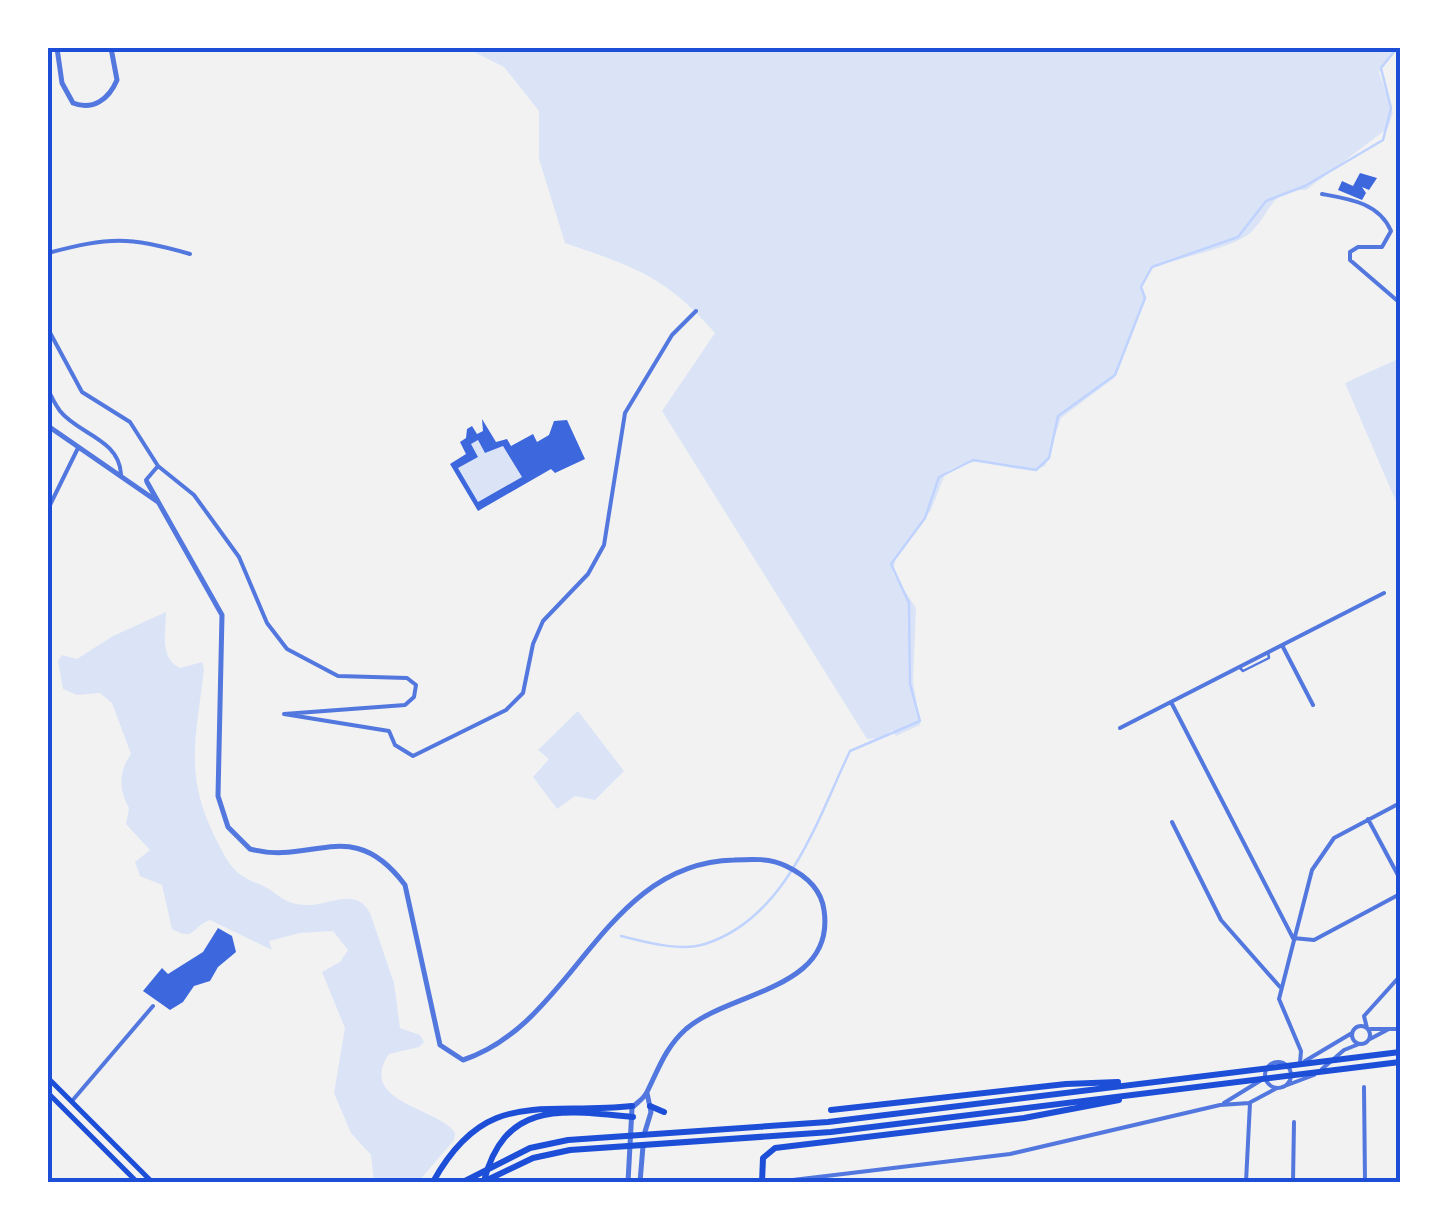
<svg xmlns="http://www.w3.org/2000/svg" width="1448" height="1230" viewBox="0 0 1448 1230" font-family="'DM Sans',sans-serif">
<style>
.green{fill:#dbe4f7}
.lines{fill:none;stroke-linecap:round;stroke-linejoin:round}
.stream{stroke:#bfd3fe;stroke-width:2.5}
.building{fill:#3d67dc;fill-rule:evenodd}
.service{stroke:#5277de;stroke-width:2.5}
.minor{stroke:#5277de;stroke-width:4}
.tertiary{stroke:#5277de;stroke-width:5}
.secondary{stroke:#1d4ed8;stroke-width:5}
.trunk{stroke:#1d4ed8;stroke-width:6}
.neatline{fill:none;stroke:#1d4ed8;stroke-width:4}
</style>
<rect width="100%" height="100%" fill="#f2f2f2"/>
<path class="green" d="M466,48H1398L1379,72L1393,113L1388,128L1306,190C1269,188 1272,214 1249,234C1232,248 1176,259 1152,267L1141,287L1145,298L1114,378L1061,418L1045,466C1012,480 986,446 946,472L931,510L896,557L893,573L916,608L913,681L920,725L896,736L892,730L883,738L867,739L662,411L715,333C665,276 635,267 565,243L539,159V111L504,67Z
M1400,358V505L1398,506L1345,383Z
M478,440L485,453L503,446L522,477L478,502L458,468L477,457L471,444Z
M166,612C166,632 159,658 180,668L202,662L204,669C196,741 183,775 218,843C229,865 235,875 259,884C279,892 280,904 307,905C330,906 355,886 370,913L394,983L400,1028L420,1035L424,1042L419,1047L389,1054C356,1103 440,1108 455,1133L454,1140L418,1182H374L371,1155L351,1133L334,1093L345,1028L322,972L340,962L348,950L333,931L300,933L269,941L272,950L210,920C191,927 196,942 172,929L162,885L140,876L135,862L150,850L126,824L129,808C118,790 119,770 131,754L112,703L100,693L77,695L63,689L58,661L62,655L77,659L113,636Z
M578,711L624,771L595,800L575,796L557,809L533,777L549,759L538,750Z"/>
<g class="lines">
<path class="stream" d="M621,936C646,942 680,952 705,944C787,918 817,820 850,751L920,721L910,684L909,603L891,564L925,518L939,477L973,460L1036,470L1049,458L1058,416L1115,375L1145,298L1141,287L1152,267L1238,237L1266,201L1305,186L1383,140L1391,108L1381,68L1397,48L1400,50"/>
</g>
<path class="building" d="M1360,173L1377,178L1369,190L1362,187L1366,193L1362,200L1338,190L1342,181L1353,186Z
M482,419L496,442L507,439L511,446L533,434L537,442L549,435L554,421L567,420L585,459L555,473L551,469L478,511L450,464L466,454L460,442L466,438L467,429L472,426L477,434L483,431ZM478,440L485,453L503,446L522,477L478,502L458,468L478,457L471,444Z
M218,928L232,936L236,952L218,967L210,981L194,986L183,1002L170,1010L143,991L162,968L168,974L203,952Z"/>
<g class="lines">
<path class="service" d="M1240,668L1243,671L1269,658L1268,652"/>
<path class="minor" d="M1322,194C1350,199 1379,203 1391,231L1382,247H1358L1350,252V260L1400,303
M48,253C109,237 129,236 190,254
M48,329L82,392L130,422L158,466L194,495L239,557L267,623L287,649L338,676L407,678L416,685L414,697L405,705L284,714L389,731L395,745L413,756L506,710L523,693L533,644L543,621L588,574L604,545L625,413L672,335L696,311
M48,389C51,396 55,404 60,411C78,434 119,439 121,474
M146,480L158,466
M48,509L78,448
M1283,647L1313,705
M1171,702L1293,938
M1120,728L1384,593
M1368,819L1400,879
M1172,822L1221,920L1280,987
M1400,884V895
M1293,938L1314,940L1400,894
M1352 1035a9 9 0 1 1 18 0a9 9 0 1 1-18 0Z
M1367,1028L1364,1016L1400,976
M1370,1029H1400
M1370,1039L1387,1030
M1305,1061L1352,1033
M1265 1075a13 13 0 1 1 26 0a13 13 0 1 1-26 0Z
M1300,1063L1301,1051L1279,999L1312,870L1334,838L1400,803
M1322,1069L1344,1050L1359,1044
M1282,1087L1314,1075
M1364,1087L1365,1182
M72,1101L153,1006
M1224,1103L1263,1079
M776,1182L1010,1154L1220,1105L1249,1103L1277,1088
M1246,1182L1250,1103
M1293,1182L1294,1122"/>
<path class="tertiary" d="M57,48L62,83L73,103C93,111 109,99 117,80L111,48
M48,426L158,502
M147,482L222,615L218,796L228,827L250,849C313,866 352,814 405,885L440,1045L463,1060C574,1024 602,863 734,860C752,859 770,858 786,866C805,875 821,888 824,910C836,990 730,991 686,1029C665,1048 659,1068 647,1092C643,1100 637,1102 632,1108L628,1182
M644,1135L651,1112L647,1093
M640,1182L643,1146
M755,1182H757"/>
<path class="secondary" d="M48,1078L152,1182
M48,1093L137,1182"/>
<path class="trunk" d="M650,1106L664,1112
M831,1110L1066,1084L1118,1082
M484,1181C505,1100 562,1110 633,1117
M433,1182C486,1086 543,1116 632,1106
M463,1182L530,1148L568,1140L828,1122L1400,1052
M483,1182L533,1158L570,1150L831,1132L1400,1062
M762,1182L763,1158L775,1148L1024,1118L1119,1100"/>
</g>
<rect width="1448" height="1230" fill="none" stroke="#ffffff" stroke-width="100"/>
<rect x="50" y="50" width="1348" height="1130" class="neatline"/>
</svg>
